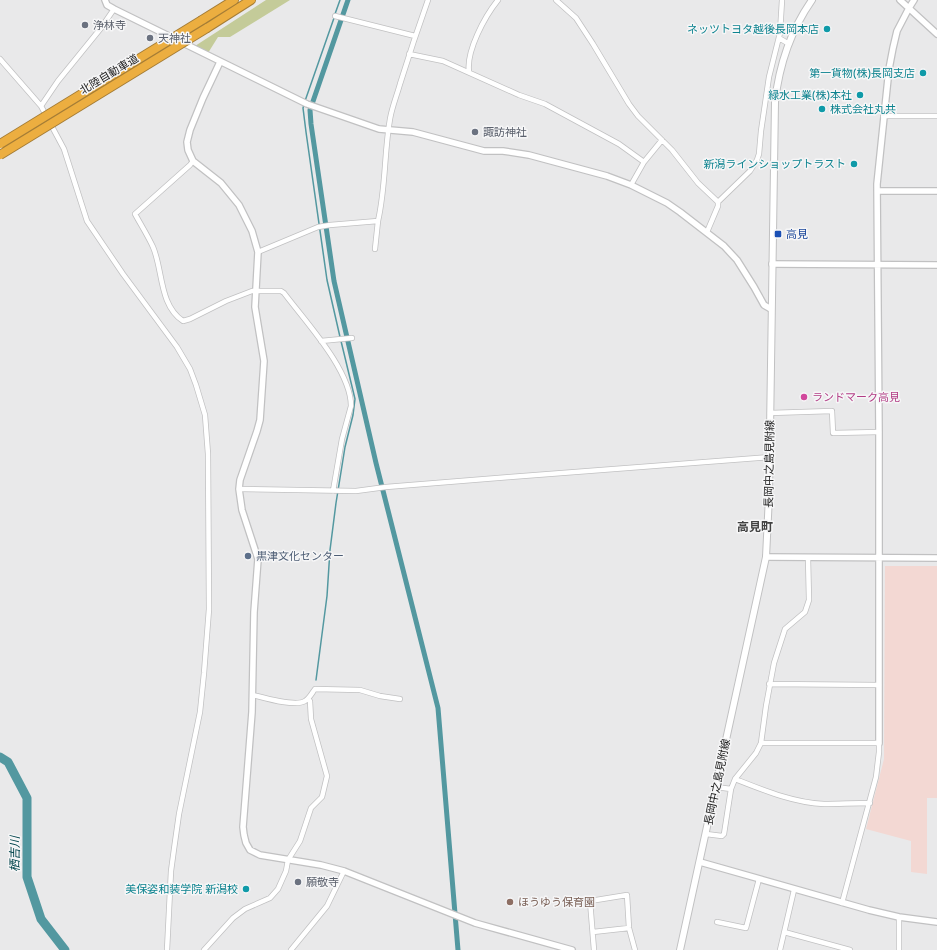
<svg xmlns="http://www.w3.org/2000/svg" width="937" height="950" viewBox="0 0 937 950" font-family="'Varela Round','Noto Sans JP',sans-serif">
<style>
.industrial{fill:#f3d8d3}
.green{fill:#c4cb99}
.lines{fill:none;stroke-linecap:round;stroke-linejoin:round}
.stream{stroke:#5398a0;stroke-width:1.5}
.canal{stroke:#5398a0;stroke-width:5}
.river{stroke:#5398a0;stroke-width:9}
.minor-casing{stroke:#c1c1c2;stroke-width:6}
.tertiary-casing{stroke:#c1c1c2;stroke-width:8}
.secondary-casing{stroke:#c1c1c2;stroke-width:8}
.motorway-casing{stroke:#a57d36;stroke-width:10}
.minor{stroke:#fff;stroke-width:4.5}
.tertiary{stroke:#fff;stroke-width:5.5}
.secondary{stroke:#fff;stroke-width:6}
.motorway{stroke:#ecae40;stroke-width:8}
.motorway-bridge-casing{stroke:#a57d36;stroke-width:10;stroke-linecap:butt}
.motorway-bridge{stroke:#ecae40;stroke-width:8}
.worship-dot{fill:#6b7280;stroke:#f6f6f7;stroke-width:1.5}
.culture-dot{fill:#0f9aa8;stroke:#f6f6f7;stroke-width:1.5}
.transit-dot{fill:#1a4fb4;stroke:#f6f6f7;stroke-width:1.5}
.hotel-dot{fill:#d1479c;stroke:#f6f6f7;stroke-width:1.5}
.service-dot{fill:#5c6f8a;stroke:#f6f6f7;stroke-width:1.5}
.education-dot{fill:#8d6e63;stroke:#f6f6f7;stroke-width:1.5}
.labels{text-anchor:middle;stroke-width:3;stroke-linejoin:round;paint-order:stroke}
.worship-label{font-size:11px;fill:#5b616d;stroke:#f6f6f7;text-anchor:start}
.culture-label{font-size:11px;fill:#0d838f;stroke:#f6f6f7;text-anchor:end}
.street-label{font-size:11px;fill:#222;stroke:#f6f6f7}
.transit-label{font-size:11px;fill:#164399;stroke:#f6f6f7;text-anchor:start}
.hotel-label{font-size:11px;fill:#b23c85;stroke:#f6f6f7;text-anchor:start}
.service-label{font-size:11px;fill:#4e5e75;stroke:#f6f6f7;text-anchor:start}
.education-label{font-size:11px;fill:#785e54;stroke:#f6f6f7;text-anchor:start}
.neighbourhood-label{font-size:12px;font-weight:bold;fill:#424242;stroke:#f6f6f7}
.water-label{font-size:12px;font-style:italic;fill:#00444b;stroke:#f6f6f7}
</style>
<rect width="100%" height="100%" fill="#e9e9ea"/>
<path class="industrial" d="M885,566H937V798H927V874L911,872V841L866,829L884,759Z"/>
<path class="green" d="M266,0H290L230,37H218L208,53L195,46Z"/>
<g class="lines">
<path class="stream" d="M335,14L340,0
M305,101L334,18
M304,105L303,108L306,132L327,280L340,337
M316,680L327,596L330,550L336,503L345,447L353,415L355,399L341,341"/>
<path class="canal" d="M348,0L310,110L311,124L334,281L376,463L438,708L458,950"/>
<path class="river" d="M0,757L8,762L27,798V877L41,919L65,950"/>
<defs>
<path id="minor" d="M556,0L576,18L593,44L629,104L638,116L672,150L698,183L718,202
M335,16L415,36
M779,38L789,44
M409,54L443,61L519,95L545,104L619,144L644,162
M0,59L41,106L64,149L87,221L123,274L177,347L190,369L196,385L205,415L208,454L209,609L204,673L200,712L179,814L174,849L171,871L167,950
M469,72C466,51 485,16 498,0
M41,106L58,81L101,28L114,9
M883,116H937
M193,161L190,165L135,214C141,225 148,236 153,247C163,270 159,305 183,321L190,319L226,301L252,291H281L284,293C305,321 351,370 351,406L342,439L333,491
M631,185L644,162L662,140
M707,232L718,206V202L750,171L757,160L759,154L761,131L769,77L780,33L782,0
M375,249L378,221
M258,252L318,227L330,225L378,221C386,186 384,153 390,119C392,107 397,95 400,84C409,55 418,28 428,0
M321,341L352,338
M770,413L832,411L833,433L879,432
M239,489L356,491L386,487L510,477L769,457
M769,684L879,685
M253,695C265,698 295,707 305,701C309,699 312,693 315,689L360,690L380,696L400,699
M761,743H879V752L876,777L842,903
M735,779C763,790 794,803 824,804C839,804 854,803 870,803
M716,787L731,789
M706,834L722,836L724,834L731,789L735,779L756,753L761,743L766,706L774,663L785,629L805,612L809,600L808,558
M899,917V950
M717,922L746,928L759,879
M593,932L629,928
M784,932L850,950
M204,950L233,918L245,909L270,898L278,889L286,871L288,860L300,841L311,808L322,797L327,776L311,719L310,701L308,699
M291,950L327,906L344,871
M594,950L590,901L627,895L629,928L635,950
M780,950L794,890"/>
<path id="tertiary" d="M105,0L107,5L114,9L307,104L379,129L413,132L484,151H503L529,155L607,176L631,185L667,203L680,212L724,246L737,260L754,287L764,305L771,309
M900,0L937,34
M220,62L203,98L190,130L187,142L188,150L193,161L221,183L239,205L252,231L258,252L255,307L264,361L260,420L257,431L240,480L239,489L242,510L258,559L254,612L252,712L243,827L244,835L246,843L250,850L260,855L321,865L344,871L475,923L572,950
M877,191H937
M772,264L937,265
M766,557L937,558
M879,743V432L877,184L889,69L893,48L897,31L909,8L914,0
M700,862L869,910L899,917L937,922"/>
<path id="secondary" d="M680,950L766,557L769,496L775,102C779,66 791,30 812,0"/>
<path id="motorway" d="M202,20L234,0
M207,28L251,0"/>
</defs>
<use href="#minor" class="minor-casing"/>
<use href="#tertiary" class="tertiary-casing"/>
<use href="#secondary" class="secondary-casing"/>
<use href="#motorway" class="motorway-casing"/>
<use href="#minor" class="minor"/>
<use href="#tertiary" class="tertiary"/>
<use href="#secondary" class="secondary"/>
<use href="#motorway" class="motorway"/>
<defs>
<path id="motorway-bridge" d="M0,144L202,20
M0,155L207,28"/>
</defs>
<use href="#motorway-bridge" class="motorway-bridge-casing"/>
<use href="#motorway-bridge" class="motorway-bridge"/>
</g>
<g class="worship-dot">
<circle cx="85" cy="25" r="4"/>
<circle cx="150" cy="38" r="4"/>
<circle cx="475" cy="132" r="4"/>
<circle cx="298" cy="882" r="4"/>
</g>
<g class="culture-dot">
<circle cx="827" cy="29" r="4"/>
<circle cx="923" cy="73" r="4"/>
<circle cx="860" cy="95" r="4"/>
<circle cx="822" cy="109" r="4"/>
<circle cx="854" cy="164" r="4"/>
<circle cx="246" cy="889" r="4"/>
</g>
<rect class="transit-dot" x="774" y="230" width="8" height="8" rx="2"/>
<circle class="hotel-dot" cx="804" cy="397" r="4"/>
<circle class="service-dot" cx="248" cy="556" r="4"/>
<circle class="education-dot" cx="510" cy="902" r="4"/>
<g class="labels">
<g class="worship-label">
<text x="93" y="29">浄林寺</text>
<text x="158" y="42">天神社</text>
<text x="483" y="136">諏訪神社</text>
<text x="306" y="886">願敬寺</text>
</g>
<g class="culture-label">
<text x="819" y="33">ネッツトヨタ越後長岡本店</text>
<text x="915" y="77">第一貨物(株)長岡支店</text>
<text x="852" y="99">緑水工業(株)本社</text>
<text x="830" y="113" text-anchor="start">株式会社丸共</text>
<text x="846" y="168">新潟ラインショップトラスト</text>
<text x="238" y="893">美保姿和装学院 新潟校</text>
</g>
<g class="street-label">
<text transform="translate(109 74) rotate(-31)" y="4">北陸自動車道</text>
<text transform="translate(769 464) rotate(-89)" y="4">長岡中之島見附線</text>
<text transform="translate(717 782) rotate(-78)" y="4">長岡中之島見附線</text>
</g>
<g class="transit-label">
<text x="786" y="238">高見</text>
</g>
<g class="hotel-label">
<text x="812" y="401">ランドマーク高見</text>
</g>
<g class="service-label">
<text x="256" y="560">黒津文化センター</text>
</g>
<g class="education-label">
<text x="518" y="906">ほうゆう保育園</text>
</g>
<g class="neighbourhood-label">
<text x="755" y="531">高見町</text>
</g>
<g class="water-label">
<text transform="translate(15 854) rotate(-90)" y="4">栖吉川</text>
</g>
</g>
</svg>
